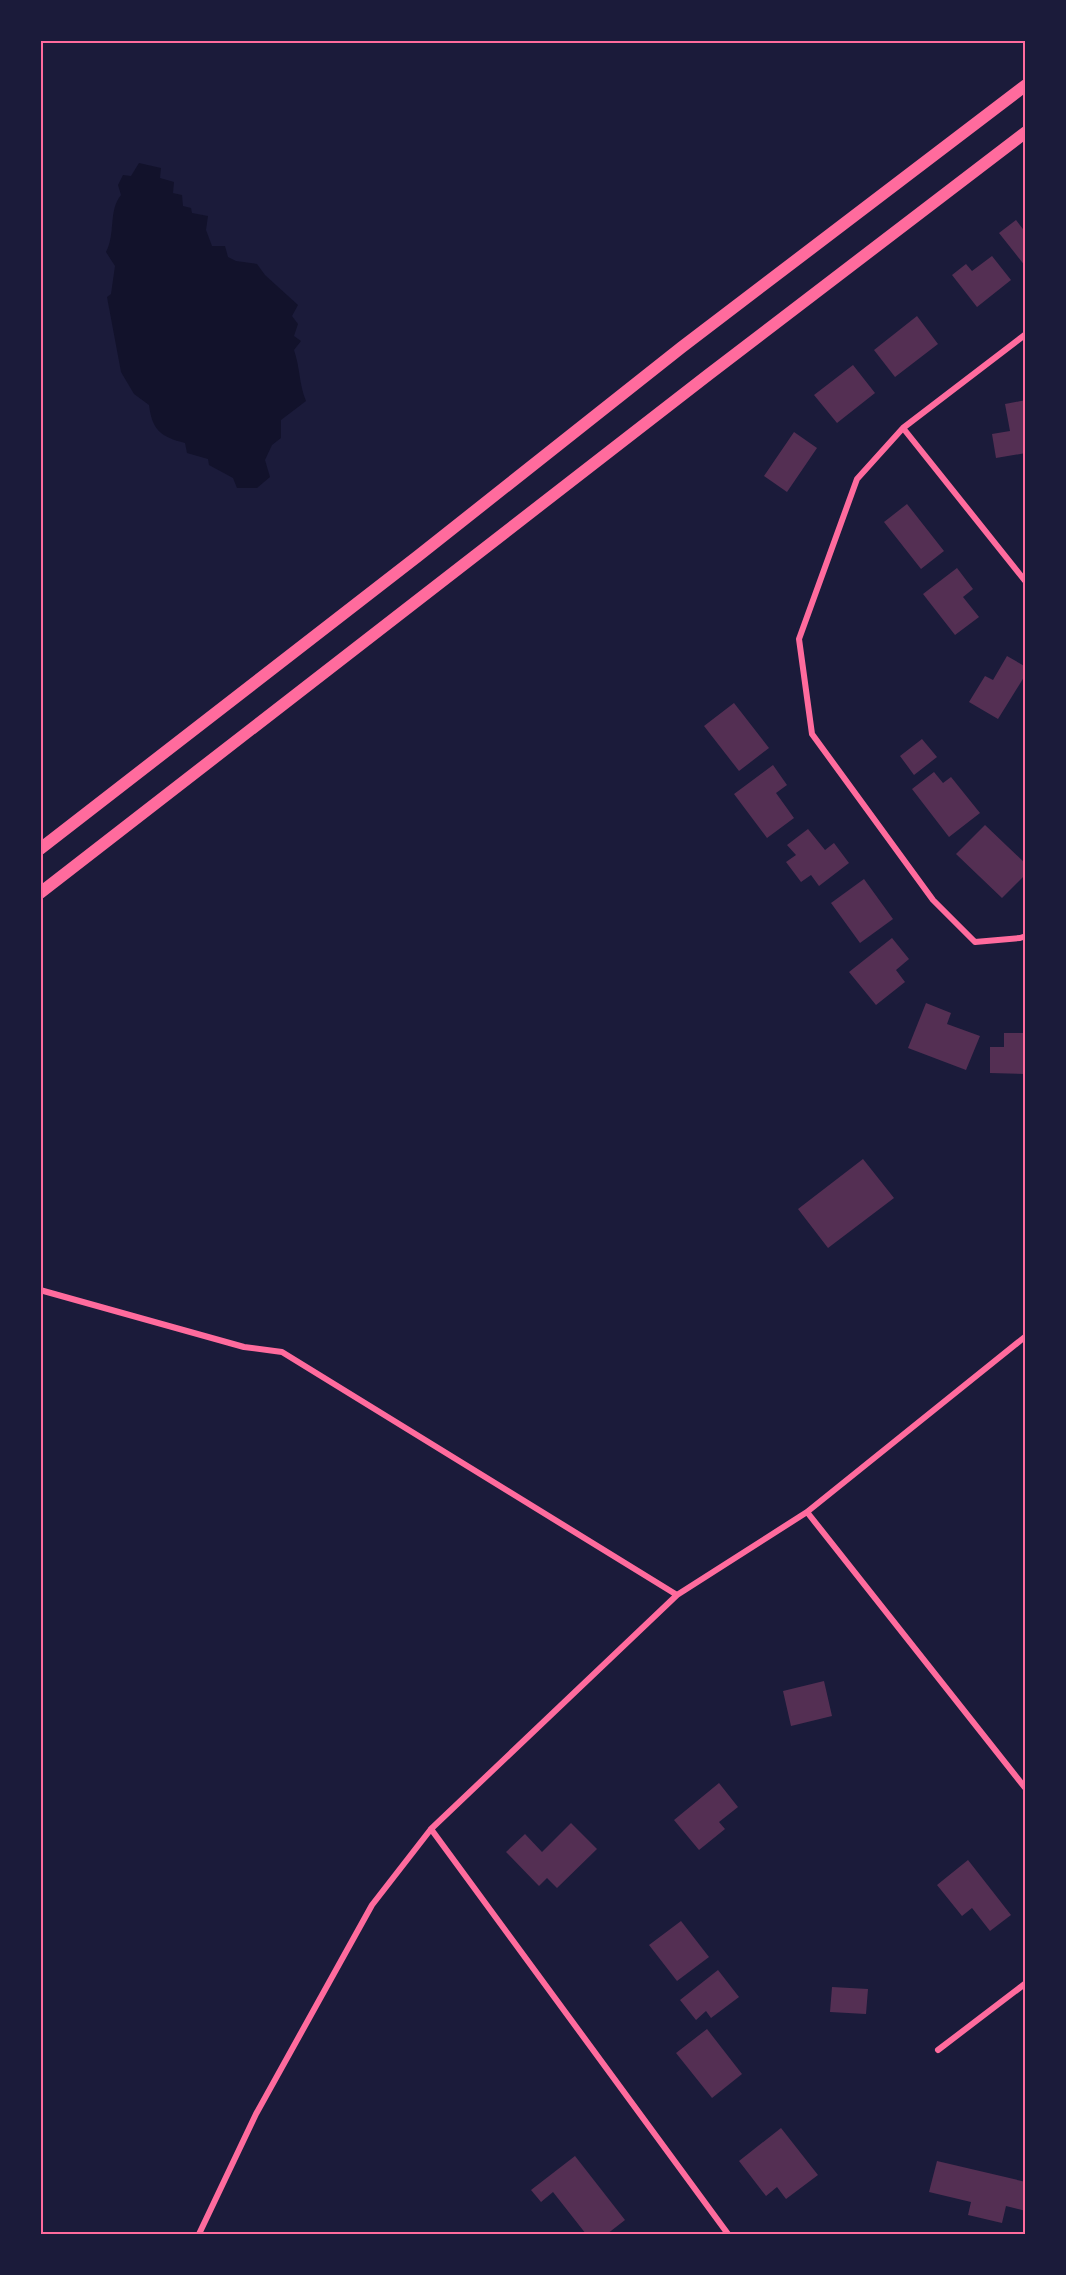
<svg xmlns="http://www.w3.org/2000/svg" width="1066" height="2275" viewBox="0 0 1066 2275" font-family="'IBM Plex Serif',serif">
<style>
.water{fill:#12122b}
.building{fill:#542f53}
.lines{fill:none;stroke-linecap:round;stroke-linejoin:round}
.minor{stroke:#ff6b9d;stroke-width:6}
.secondary{stroke:#ff6b9d;stroke-width:12}
.neatline{fill:none;stroke:#ff6b9d;stroke-width:2}
</style>
<rect width="100%" height="100%" fill="#1b1b3a"/>
<path class="water" d="M139,163L161,168L160,178L174,182L173,193L182,195L183,206L191,208L192,213L208,216L206,230L212,246H225L228,257L236,261L257,264L265,275L298,305L292,316L298,324L294,336L301,341L294,350C300,367 299,384 306,401L281,420V438L272,445L265,460L270,477L257,488H237L233,478L209,465L208,459L187,453L185,443C161,437 152,430 149,405L134,394L121,372L107,297L111,294L115,266L106,252C116,233 108,211 121,195L118,185L123,175L131,176Z"/>
<path class="building" d="M1016,220L1026,233V267L999,233Z
M992,256L1011,280L977,307L952,275L966,264L972,271Z
M917,316L938,344L895,377L874,350Z
M853,365L875,393L837,423L814,395Z
M1026,400V453L996,458L992,434L1010,431L1005,404Z
M794,432L817,448L787,492L764,476Z
M907,504L944,551L921,569L884,522Z
M957,568L973,589L963,597L979,617L955,635L923,594Z
M1007,656L1026,667V674L998,719L969,702L985,676L993,680Z
M734,703L769,748L739,771L704,726Z
M922,739L937,757L914,775L900,756Z
M773,765L787,785L776,793L794,818L767,838L734,794Z
M934,772L943,783L951,777L980,813L949,837L912,789Z
M985,825L1026,864V874L1002,898L956,854Z
M808,829L825,850L834,843L849,863L819,886L811,875L801,882L786,862L796,855L787,845Z
M864,879L893,919L860,943L831,903Z
M892,938L909,959L896,970L905,982L876,1005L849,972Z
M926,1003L951,1013L947,1024L980,1036L966,1070L908,1048Z
M1004,1033H1026V1074L990,1073V1047H1004Z
M863,1159L894,1198L828,1248L798,1209Z
M824,1681L832,1716L791,1726L783,1691Z
M719,1783L738,1807L719,1822L725,1829L699,1850L674,1820Z
M571,1823L597,1849L557,1888L547,1878L539,1886L506,1852L525,1834L542,1852Z
M968,1860L1011,1915L990,1931L972,1908L962,1916L937,1885Z
M681,1921L709,1957L677,1981L649,1945Z
M718,1970L739,1997L711,2018L706,2011L696,2020L680,2000Z
M832,1987L868,1989L866,2014L830,2012Z
M707,2029L742,2074L712,2098L676,2053Z
M781,2128L818,2175L786,2199L777,2187L766,2196L739,2161Z
M575,2156L625,2220L607,2234H586L553,2192L541,2202L531,2190Z
M937,2161L1026,2182V2211L1006,2206L1002,2223L968,2215L971,2202L929,2192Z"/>
<g class="lines">
<path class="minor" d="M1026,334L903,428L857,479L799,639L812,734L933,900L975,942L1020,938L1026,936
M903,428L1026,582
M40,1290L244,1347L282,1352L677,1595
M807,1512L1026,1789
M431,1829L728,2234
M938,2050L1026,1983
M199,2234L256,2114L372,1905L431,1829L677,1595L807,1512L1026,1336"/>
<path class="secondary" d="M40,849L418,556L682,347L1026,85
M40,893L708,375L1026,132"/>
</g>
<rect width="1066" height="2275" fill="none" stroke="#1b1b3a" stroke-width="84"/>
<rect x="42" y="42" width="982" height="2191" class="neatline"/>
</svg>
